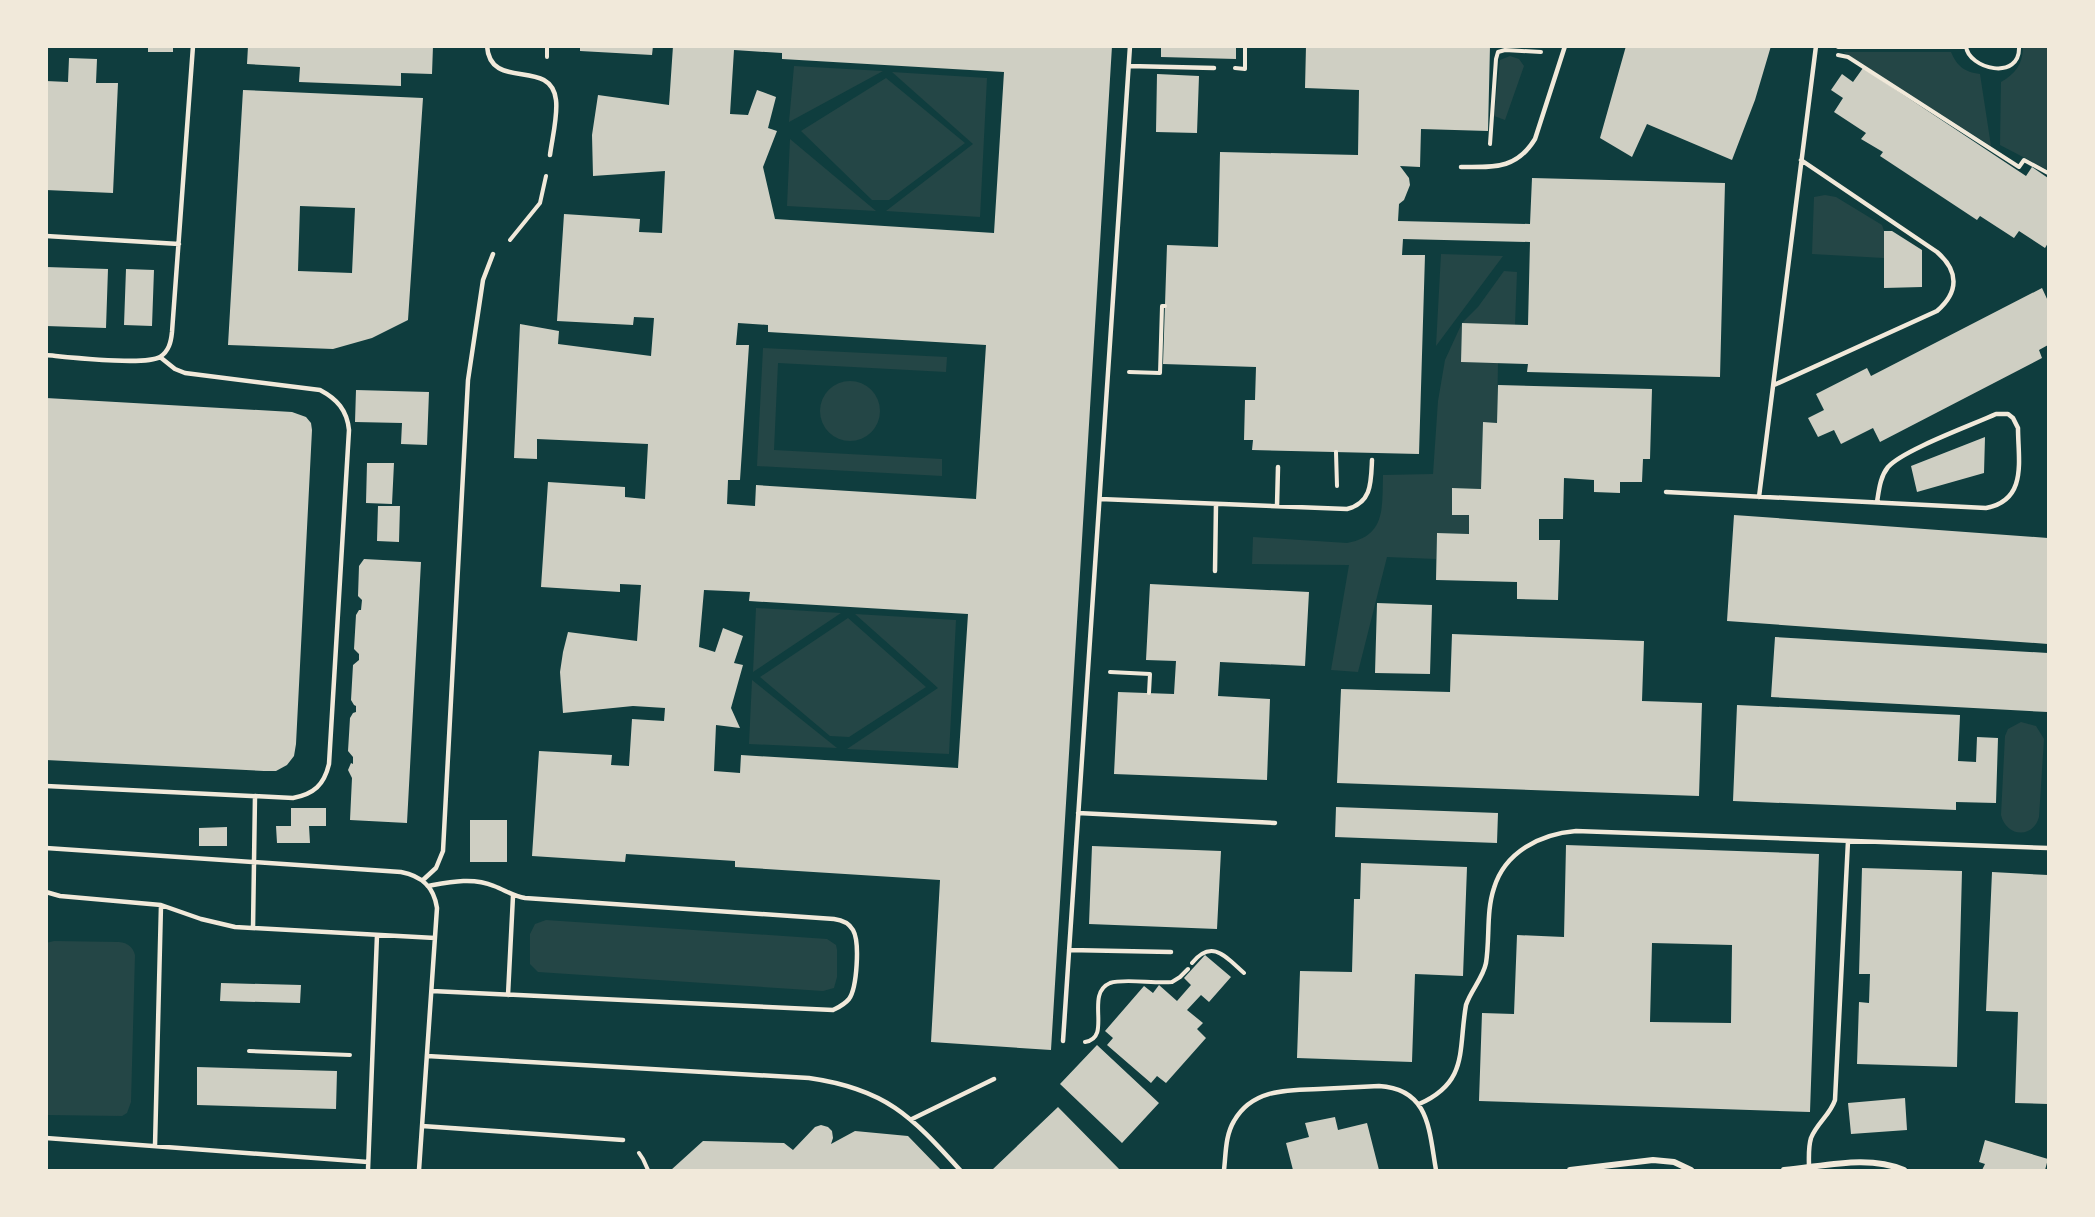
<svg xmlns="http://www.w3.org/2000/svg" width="2095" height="1217" viewBox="0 0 2095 1217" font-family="Manrope,sans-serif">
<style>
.green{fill:#244646}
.building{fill:#cfcfc3;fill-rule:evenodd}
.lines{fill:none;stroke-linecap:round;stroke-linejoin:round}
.path{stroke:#f1e9da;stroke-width:4}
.service{stroke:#f1e9da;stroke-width:4.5}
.minor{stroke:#f1e9da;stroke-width:6}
</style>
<rect width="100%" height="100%" fill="#0f3d3e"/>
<path class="green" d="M2023,47H2048V170L2000,145L2001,82C2015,74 2023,64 2023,47Z
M1843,52H1951C1957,66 1964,72 1980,74L1991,146Z
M1510,56L1519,59L1524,66L1505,120L1494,116L1500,60Z
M794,66L883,71L789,122Z
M892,72L987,78L980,217L886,211L973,144Z
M886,78L965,143L889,200H872L801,131Z
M790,139L876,211L787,206Z
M1825,195L1836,197L1882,225L1884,231V258L1812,254L1814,197Z
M1441,254L1503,256L1436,346Z
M1504,271L1517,272L1515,325L1462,323L1461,362L1498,363L1497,423L1483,422L1481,489L1452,488V515H1469V534L1437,533L1436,559L1387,557L1358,672L1331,670L1349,565L1252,564L1253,537L1347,543C1386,536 1382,508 1383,475L1433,474L1438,401L1445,360L1462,323L1478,307Z
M763,348L947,357L946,372L778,363L774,450L942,459V476L757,466Z
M820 411a30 30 0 1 1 60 0a30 30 0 1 1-60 0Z
M756,608L841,613L753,672Z
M855,614L956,620L949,754L847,749L938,688Z
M848,618L926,687L849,737L830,736L760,677Z
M752,680L837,748L749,744Z
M2021,722L2036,726L2044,739L2039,817C2033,839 2006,837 2001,815L2005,736L2008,729Z
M546,920L827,939L836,945L837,950V977L834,988L823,991L538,972L530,964V934L535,924Z
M54,941L119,942C128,943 133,947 135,955L131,1102L127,1113L122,1116L47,1115L46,943Z"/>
<path class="building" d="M148,46H173V52H148Z
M248,46H433L432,74L401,73V86L299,82L300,67L247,64Z
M580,46H653L652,55L580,51Z
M673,46H1112L1051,1050L931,1042L940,880L735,867V861L626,854L625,862L532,856L539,751L612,755L611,765L629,766L632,719L664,721L665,708L633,706L563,713L560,672L563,652L568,632L637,641L641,585L620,584V592L541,587L548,482L625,487V497L645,499L648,444L537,439V459L514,458L520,324L559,331L558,344L651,356L654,318L634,317L633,325L557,321L564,214L640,219L639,232L662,233L665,171L593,176L592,135L598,95L669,105ZM734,50L782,53V59L1004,72L994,233L775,219L763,167L777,131L768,128L776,97L757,90L748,115L730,114ZM738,323L768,325V332L986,345L976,499L756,485L755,506L727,504L728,480H740L749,345H736ZM704,590L750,592L749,601L968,614L958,768L741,755L740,773L714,771L716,725L740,728L731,708L743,665L734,663L743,636L723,628L715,652L699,647Z
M1161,46H1236V59L1161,57Z
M1306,46H1490L1488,131L1421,129L1420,167L1400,166L1409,178L1410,185L1404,200L1399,204L1398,221L1530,224L1532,178L1725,183L1720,377L1527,372L1528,364L1461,362L1462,323L1528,325L1530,242L1403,239L1402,255H1425L1419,454L1252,450L1253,440H1244L1245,400H1255L1256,367L1163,364L1167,245L1218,247L1220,152L1358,155L1359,90L1305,88Z
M1626,46H1771L1755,100L1732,160L1647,124L1632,157L1600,138Z
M69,58L97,59L96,83H118L113,193L46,190V81L68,82Z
M1863,68L2026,176L2032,167L2048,178V243L2045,248L2019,231L2014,238L1980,216L1977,220L1880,156L1883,152L1861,139L1866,133L1834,112L1843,98L1831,90L1842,74L1853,82Z
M1157,74L1199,76L1197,133L1156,132Z
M243,90L423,98L408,320L372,338L333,349L228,345ZM300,206L355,208L352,273L298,271Z
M1884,231H1892L1922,250V287L1884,288Z
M46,267L108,269L106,328L46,326Z
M126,269L154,270L152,326L124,325Z
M2042,288L2048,301V345L2039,350L2042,358L1880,442L1873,428L1841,444L1834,430L1818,437L1808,418L1824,410L1816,394L1867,368L1871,376Z
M1498,385L1652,389L1650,459H1643L1642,482H1620V493L1594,492V480L1564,478L1563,519H1539V540H1560L1558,600L1517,599V582L1436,580L1437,533L1469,534V515H1452V488L1481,489L1483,422L1497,423Z
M356,390L429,392L427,445L401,444L402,423L355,422Z
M46,398L292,412L306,417L311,423L312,430L296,744L294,756L287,765L276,771H264L46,760Z
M1985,437L1984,473L1917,492L1911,466Z
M367,463H394L392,504L366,503Z
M378,506H400L399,542L377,541Z
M1734,515L2048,538V644L1727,621Z
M364,559L421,562L407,823L350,820L352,778L348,770L351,763L353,764V757L348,751L350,718L353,713L356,712V706L354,705L351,700L353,665L359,660V654L354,649L356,615L359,610H361L362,600L358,596L359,566Z
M1150,584L1309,592L1305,666L1220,662L1218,696L1270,699L1267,780L1114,774L1118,692L1174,694L1176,661L1146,660Z
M1377,603L1432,605L1430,674L1375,673Z
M1452,634L1644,641L1642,701L1702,703L1699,796L1337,783L1341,689L1450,692Z
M1775,637L2048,653V712L1771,697Z
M1737,705L1960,715L1958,761L1976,762L1977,737L1998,738L1996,803L1956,802V810L1733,801Z
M1336,807L1498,813L1497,843L1335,837Z
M291,808H326V826H309L310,843H277L276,826H291Z
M470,820H507V862H470Z
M227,827V846H199V828Z
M1566,845L1819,854L1810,1112L1479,1101L1482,1013L1514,1014L1517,935L1564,937ZM1652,943L1732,945L1731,1023L1650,1022Z
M1092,846L1221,851L1217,929L1089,924Z
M1361,863L1467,867L1463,976L1415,974L1412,1062L1297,1058L1300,971L1352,972L1354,899H1360Z
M1862,868L1962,871L1957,1067L1857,1064L1859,1002L1869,1003L1870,974H1859Z
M1992,872L2048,875V1104L2015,1103L2018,1012L1986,1011Z
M1205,955L1231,977L1209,1002L1201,995L1187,1010L1203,1023L1197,1029L1206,1038L1166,1083L1157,1076L1151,1083L1107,1045L1113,1038L1105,1031L1144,986L1153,993L1159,985L1177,1001L1191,985L1184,978Z
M221,983L301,985L300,1003L220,1001Z
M1097,1045L1159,1103L1122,1143L1060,1084Z
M197,1067L337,1071L336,1109L197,1105Z
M1905,1098L1907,1130L1851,1134L1848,1103Z
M1058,1107L1120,1170H992Z
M1335,1117L1338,1130L1367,1123L1379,1170H1293L1286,1143L1309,1137L1305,1123Z
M821,1125L828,1127L832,1131L833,1138L831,1144L855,1131L908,1136L941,1170H671L703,1141L784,1143L793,1150L815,1127Z
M1985,1140L2048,1159L2045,1170H1982L1985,1164L1979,1162Z"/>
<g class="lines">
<path class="path" d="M547,46V57
M1966,46C1968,69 2021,82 2019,46
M1838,47H1966
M1838,55L1848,57L2019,167L2024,160L2048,173
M1235,68L1245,69V46
M1490,144L1496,59L1498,52L1505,50L1541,52
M510,240L540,203L546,176
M1129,372L1160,373L1162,306H1165
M1336,452L1337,486
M1110,672L1150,674L1149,693
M1192,963C1212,938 1226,957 1244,973
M1085,1042C1113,1038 1084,994 1110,983C1124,978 1155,984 1172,982L1180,977L1188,969
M249,1051L350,1055
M639,1153L643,1159L648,1170"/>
<path class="service" d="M487,46C490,92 551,57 556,100C558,116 552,139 550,155
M1129,66L1214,68
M1461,167C1493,167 1516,170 1535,139L1565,46
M46,236L179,244
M46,355C68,357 145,366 160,357C169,351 171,342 172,332L193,46
M1774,385L1937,311C1959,292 1959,271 1937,252L1801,160
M1666,492L1986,508C2028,500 2018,460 2018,428L2013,418L2008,414H1996C1972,425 1903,450 1888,467C1880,477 1879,490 1877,502
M1759,497L1816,46
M1100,499L1347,509C1372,503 1371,482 1372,460
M1277,506L1278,467
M1215,571L1216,504
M46,786L293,798C314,794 324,785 329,764L349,430C347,410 337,399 320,390L185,373L175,369L160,357
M1078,813L1275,823
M46,848L401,872C422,876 434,887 437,908L419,1170
M423,880L436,868L443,851L468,380L483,280L493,254
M428,886C450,882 473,877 494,886C505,890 513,896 525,898L834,919C842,920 849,923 853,930C860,942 857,988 849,999C844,1005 839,1007 833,1010L432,991
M46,892L60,896L161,905L201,919L235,927L435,938
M253,928L255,796
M1069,950L1171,952
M508,995L513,896
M1063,1041L1130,46
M427,1056L809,1078C886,1089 911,1116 960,1170
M1419,1104C1469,1082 1458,1050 1466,1005C1471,990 1483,978 1486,963C1490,938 1486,912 1494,888C1505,852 1540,834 1576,831L2048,848
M912,1119L994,1079
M422,1126L623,1140
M46,1138L368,1162
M155,1146L161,905
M1809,1168C1809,1158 1808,1148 1811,1138C1817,1123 1830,1115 1835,1100L1848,841
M368,1170L377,935
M1224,1170C1226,1154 1225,1136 1234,1121C1252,1089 1287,1090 1319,1089C1339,1088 1359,1087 1379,1086C1430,1089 1429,1131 1436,1170"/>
<path class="minor" d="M1570,1170L1653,1160L1674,1162L1691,1170
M1784,1170C1822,1167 1867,1154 1904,1170"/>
</g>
<rect width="2095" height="1217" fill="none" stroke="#f1e9da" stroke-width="96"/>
</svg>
